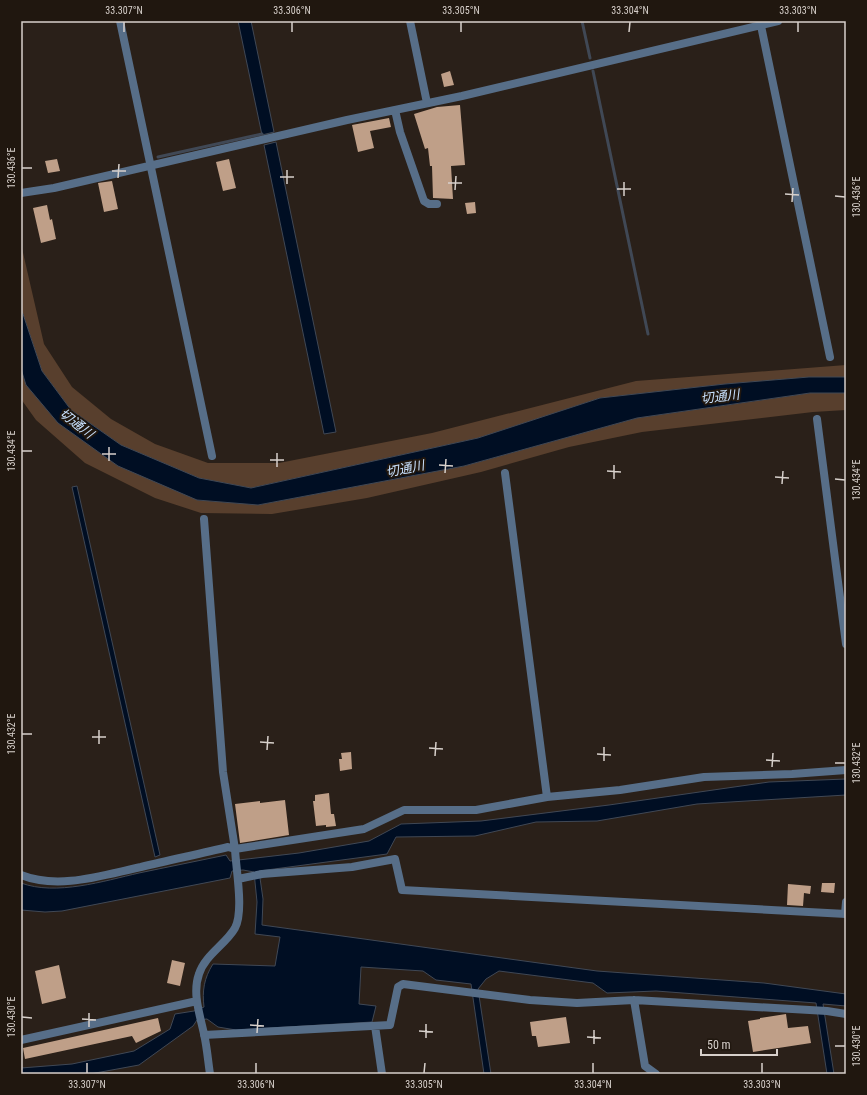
<svg xmlns="http://www.w3.org/2000/svg" width="867" height="1095" viewBox="0 0 867 1095" font-family="'Roboto Condensed','Noto Sans JP',sans-serif">
<style>
.green{fill:#583f2d}
.water{fill:#000e23;stroke:#404855}
.lines{fill:none;stroke-linecap:round;stroke-linejoin:round}
.stream{stroke:#404855;stroke-width:3}
.building{fill:#bf9f88}
.minor{stroke:#576e88;stroke-width:8}
.ticks{fill:none;stroke:#d7d0cb;stroke-width:1.5}
.labels{text-anchor:middle;stroke-width:4;stroke-linejoin:round;paint-order:stroke}
.water-label{font-size:13px;font-style:italic;fill:#c9e2ff;stroke:#20170f}
.neatline{fill:none;stroke:#d7d0cb;stroke-width:1.5}
.ticks-label{font-size:10px;text-anchor:middle;fill:#d7d0cb}
</style>
<rect width="100%" height="100%" fill="#2a2019"/>
<path class="green" d="M21,244L44,344L72,387L111,419L155,444L208,463H279L432,433L636,381L846,365V377H809L725,384L600,398L478,438L251,488L199,478L121,445L71,410L42,371L21,308Z
M21,369L26,385L197,500L258,505L464,466L637,418L810,393H846V410L813,412L642,432L569,447L481,472L367,498L272,514L201,513L155,498L85,463L36,420L21,399Z"/>
<path class="water" d="M238,21H251L274,132L262,135Z
M276,142L336,432L324,434L264,145Z
M21,308L42,371L71,410L121,445L199,478L251,488L478,438L600,398L725,384L809,377H846V393H810L637,418L464,466L258,505L197,500L118,466L58,423L26,385L21,369Z
M77,486L160,855L155,857L72,487Z
M846,779V795L697,804L597,821L536,822L475,836L396,837L387,854L259,871L263,899L262,925L597,971L764,983L846,994V1006L823,1004L834,1074H827L816,1003L656,991L607,993L593,983L499,971L486,979L478,989L491,1074H484L471,984L436,980L423,971L361,967L359,1004L376,1006L372,1022L236,1030L218,1027L207,1019L197,1020L193,1026L139,1065L90,1074H21V1068L72,1064L134,1051L170,1029L175,1014L194,1011L204,1007C202,991 204,978 213,964L275,966L280,937L255,934L257,902L254,872L243,870L232,871L230,878L62,911L45,912L21,910V883C56,896 104,881 139,873C168,867 197,861 226,855L230,861L299,853L369,841L401,824L481,821L609,805L769,782Z"/>
<g class="lines">
<path class="stream" d="M582,21L590,58
M593,71L648,334
M158,157L262,134"/>
</g>
<path class="building" d="M450,71L454,85L444,87L441,74Z
M460,105L465,165L451,166L453,199L433,198L432,166H430L428,148L425,149L414,114L437,107Z
M389,118L391,127L370,131L374,148L358,152L352,125Z
M57,159L60,171L48,173L45,161Z
M229,159L236,188L223,191L216,162Z
M112,181L118,209L104,212L98,183Z
M475,202L476,213L467,214L465,203Z
M47,205L50,220L52,219L56,239L41,243L33,208Z
M351,752L352,769L340,771L339,759H342L341,753Z
M329,793L331,814H334L336,826L326,827V825L316,826L313,801H315V795Z
M285,800L289,835L240,843L235,804L260,801V803Z
M822,883H835L834,893L821,892Z
M788,884L811,886L810,894L804,893L803,906L787,905Z
M172,960L185,963L180,986L167,983Z
M59,965L66,998L42,1004L35,971Z
M786,1014L788,1028L808,1026L811,1043L753,1052L748,1021L760,1019V1018Z
M566,1017L570,1043L538,1047L536,1036H532L530,1022Z
M158,1018L161,1031L136,1043L132,1036L25,1059L23,1048Z"/>
<g class="lines">
<path class="minor" d="M120,21L212,456
M410,21L427,103
M760,21L830,357
M395,110L400,132L424,201L429,204H437
M21,193L54,188L347,120L462,96L778,21
M817,419L846,644
M505,473L547,797
M21,875C59,890 103,875 141,867C170,860 199,854 228,847L235,849L223,772L204,519
M238,879L262,874L352,867L395,859L402,890L846,914
M845,914L846,902
M634,1000L645,1066L656,1074
M375,1026L382,1074
M204,1035L390,1025L398,987L403,984L530,1000L577,1003L634,1000L827,1011L846,1014
M21,1040L197,1001
M210,1074C208,1061 207,1047 204,1034C200,1015 192,993 199,974C205,955 226,944 235,928C244,911 236,870 235,849L364,829L404,810H476L547,797L620,790L704,777L792,774L846,770"/>
</g>
<path class="ticks" d="M124,32V22M292,32V22M461,32V22M629,32L630,22M798,32V22M22,168H32M112,171H126M280,177H294M118,178L119,164M448,183H462M287,184V170M617,189H631M455,190L456,176M785,194L799,195M624,196V182M835,196L845,197M792,202L793,188M22,451H32M102,454H116M270,460H284M109,461V447M439,465L453,466M277,467V453M607,471L621,472M445,473L446,459M775,477L789,478M614,479V465M835,479L845,480M782,484L783,471M22,734H32M92,737H106M260,742L274,743M99,744V730M429,748L443,749M267,750L268,736M597,754L611,755M435,756L436,742M766,760L780,761M604,761V747M835,763H845M772,767L773,753M22,1017L32,1018M82,1019L96,1020M250,1025L264,1026M89,1027V1013M419,1031L433,1032M257,1033L258,1019M587,1037L601,1038M426,1038V1024M594,1044V1030M835,1046H845M87,1073V1063M256,1073V1063M424,1073L425,1063M593,1073V1063M762,1073V1063"/>
<g class="labels">
<g class="water-label">
<text transform="translate(720 396) rotate(-7)" y="5">切通川</text>
<text transform="translate(77 423) rotate(38)" y="5">切通川</text>
<text transform="translate(405 468) rotate(-11)" y="5">切通川</text>
</g>
</g>
<rect width="867" height="1095" fill="none" stroke="#20170f" stroke-width="44"/>
<path d="M701 1049v6h76v-6" fill="none" stroke="#d7d0cb" stroke-width="2"/>
<text x="707" y="1049" font-size="12" fill="#d7d0cb" stroke="#20170f" stroke-width="3" paint-order="stroke">50 m</text>
<rect x="22" y="22" width="823" height="1051" class="neatline"/>
<g class="ticks-label">
<text x="124" y="14">33.307°N</text>
<text x="292" y="14">33.306°N</text>
<text x="461" y="14">33.305°N</text>
<text x="630" y="14">33.304°N</text>
<text x="798" y="14">33.303°N</text>
<text transform="translate(11 168) rotate(-90)" y="4">130.436°E</text>
<text transform="translate(856 197) rotate(-90)" y="4">130.436°E</text>
<text transform="translate(11 451) rotate(-90)" y="4">130.434°E</text>
<text transform="translate(856 480) rotate(-90)" y="4">130.434°E</text>
<text transform="translate(11 734) rotate(-90)" y="4">130.432°E</text>
<text transform="translate(856 763) rotate(-90)" y="4">130.432°E</text>
<text transform="translate(11 1017) rotate(-90)" y="4">130.430°E</text>
<text transform="translate(856 1046) rotate(-90)" y="4">130.430°E</text>
<text x="87" y="1088">33.307°N</text>
<text x="256" y="1088">33.306°N</text>
<text x="424" y="1088">33.305°N</text>
<text x="593" y="1088">33.304°N</text>
<text x="762" y="1088">33.303°N</text>
</g>
</svg>
